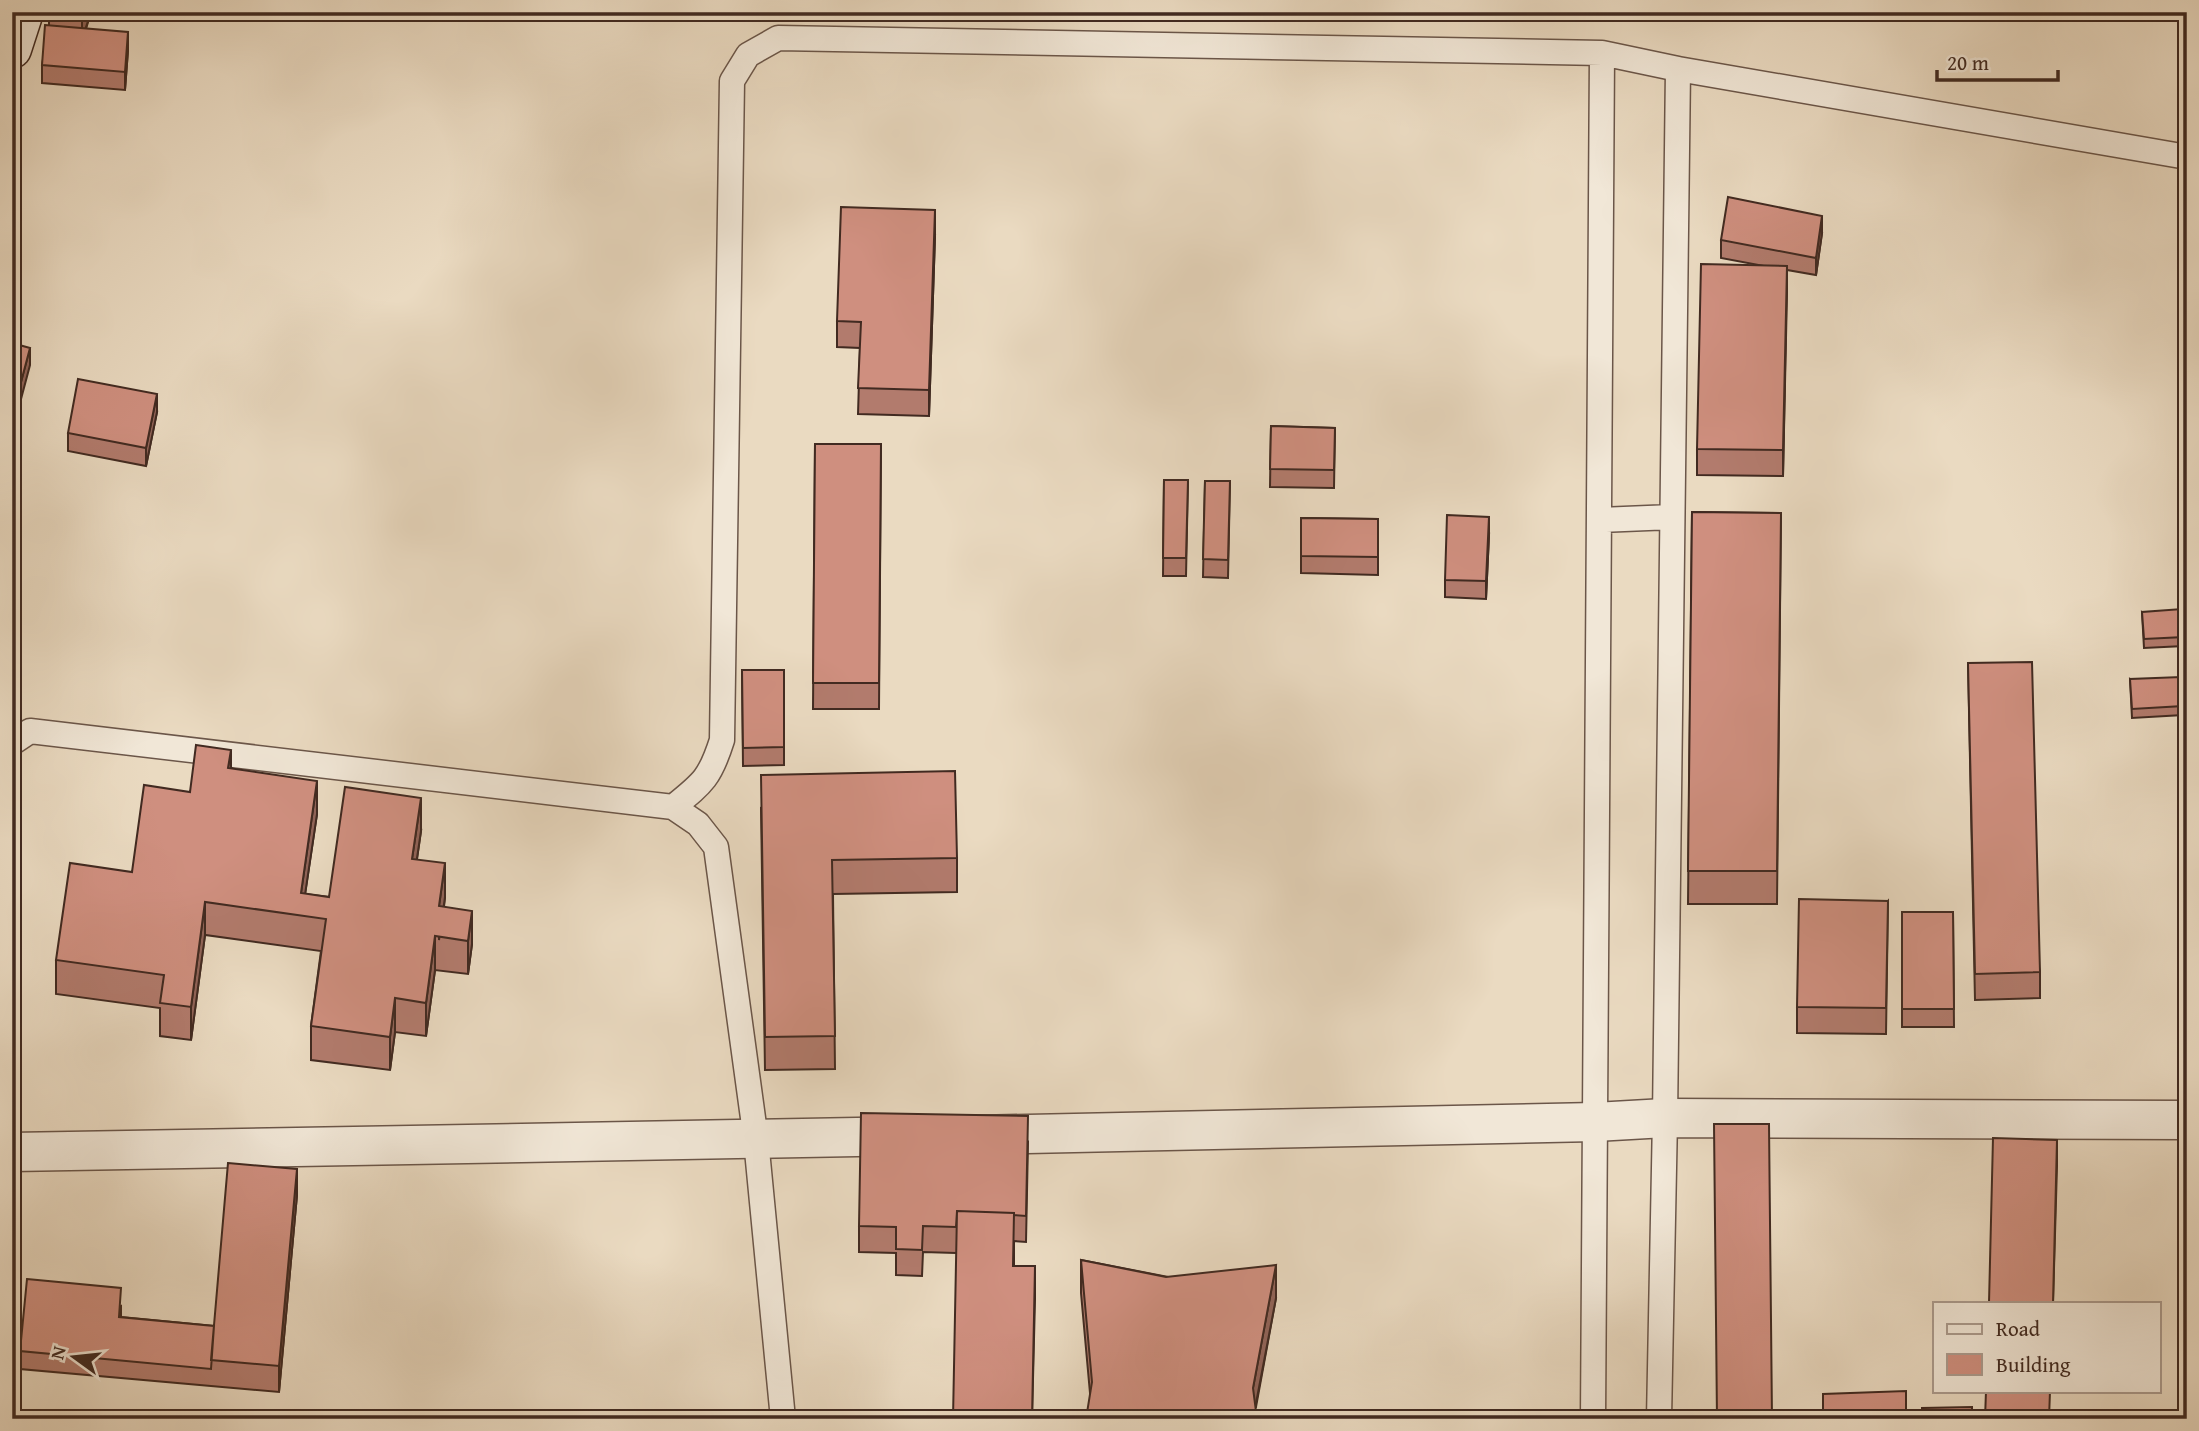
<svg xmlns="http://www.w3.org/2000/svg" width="2199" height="1431" viewBox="0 0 2199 1431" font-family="'Gentium Book Plus',serif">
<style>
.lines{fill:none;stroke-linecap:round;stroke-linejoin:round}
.lane-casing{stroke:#6b5649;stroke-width:27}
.street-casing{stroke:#6b5649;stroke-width:41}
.secondary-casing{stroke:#412a21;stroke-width:41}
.lane{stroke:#f1e7d7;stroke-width:24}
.street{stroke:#f1e7d7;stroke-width:38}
.secondary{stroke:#f1e7d7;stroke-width:38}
.wall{fill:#b27b6d;stroke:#412a21;stroke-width:2}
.shaded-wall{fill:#916459;stroke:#412a21;stroke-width:2}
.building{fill:#cf8f7f;stroke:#412a21;stroke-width:2}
</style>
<rect width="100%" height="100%" fill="#eadac1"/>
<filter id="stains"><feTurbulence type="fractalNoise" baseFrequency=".00286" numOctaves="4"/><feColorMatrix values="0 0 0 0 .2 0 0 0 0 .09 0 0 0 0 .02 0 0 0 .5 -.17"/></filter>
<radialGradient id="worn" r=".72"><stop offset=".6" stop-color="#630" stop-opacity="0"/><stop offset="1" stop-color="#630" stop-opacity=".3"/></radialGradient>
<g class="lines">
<defs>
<path id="lane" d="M1600,520L1672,517
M12,743L30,731L673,807L698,824L716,847L756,1140L783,1419
M673,807C703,783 710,778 722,740L732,81L748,55L778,38L1602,53L1678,69L2187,157
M1593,1419L1602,53
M1659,1419L1665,1118L1678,69"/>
<path id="street" d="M975,1135L1595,1122L1665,1118L2187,1120
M12,1152L911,1136"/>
<path id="secondary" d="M12,49L24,12"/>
</defs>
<use href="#lane" class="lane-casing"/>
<use href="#street" class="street-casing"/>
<use href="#secondary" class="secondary-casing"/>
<use href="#lane" class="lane"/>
<use href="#street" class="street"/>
<use href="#secondary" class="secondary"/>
</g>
<path class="wall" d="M49,12H91L86,29L128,50L125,90L42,83V65L49,25Z
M1822,233L1816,275L1787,270L1783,476L1697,475V449L1764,266L1721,258V240Z
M935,236L929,416L858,414L860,348L837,347V321Z
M157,412L146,466L68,451V433Z
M1271,426L1335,428L1334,488L1270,487Z
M815,444H881L879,709H813Z
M1164,480H1188L1186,576H1163Z
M1205,481H1230L1228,578L1203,577Z
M1692,512L1781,513L1777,904H1688Z
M1301,518L1378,519V575L1301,573Z
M1489,535L1486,599L1445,597V580Z
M2142,612L2184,637V646L2144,648Z
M1968,663L2040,972V998L1975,1000Z
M742,670H784V765L743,766Z
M2130,679L2183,706V715L2132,718Z
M231,768L317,814L305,894L329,897L421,831L417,859L445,897L444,907L472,944L468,974L435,970L426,1036L395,1032L390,1070L311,1060V1026L321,951L205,935L191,1040L160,1036V1008L56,994V960L132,872L190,792Z
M761,808L957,858V892L833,894L835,1069L765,1070Z
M1888,901L1886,1034L1797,1033V1007Z
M1902,912H1953L1954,1027H1902Z
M1028,1142L1026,1242L1014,1241V1266L1035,1299L956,1253L923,1252L922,1276L896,1275V1253L859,1252V1226Z
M297,1195L279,1392L20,1369V1351L121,1306V1317L214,1326Z
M1081,1260L1276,1298L1256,1407L1090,1393L1081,1293Z"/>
<path class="shaded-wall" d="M85,12H91L82,39V21Z
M128,32V50L125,90V72Z
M935,210V236L929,416V390Z
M1822,216V233L1816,275V258Z
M1787,266V292L1783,476V450Z
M30,348V365L12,433V416Z
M157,394V412L146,466V448Z
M1489,517V535L1486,599V581Z
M231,750V783L228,768Z
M317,781V814L302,915L301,893Z
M421,798V831L412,892V859Z
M445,863V897L439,940V906Z
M205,902V935L191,1040V1007Z
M472,911V944L468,974V941Z
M435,936V970L426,1036V1003Z
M395,998V1032L390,1070V1037Z
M2057,1140V1166L2053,1303Z
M297,1169V1195L279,1392V1366Z
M1276,1265V1298L1253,1419V1388Z
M1035,1266V1299L1032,1419Z"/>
<path class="building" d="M58,12H85L82,21Z
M45,25L128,32L125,72L42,65Z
M1728,197L1822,216L1816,258L1721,240Z
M841,207L935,210L929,390L858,388L861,322L837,321Z
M1701,264L1787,266L1783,450L1697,449Z
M12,343L30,348L12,416Z
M78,379L157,394L146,448L68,433Z
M1271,426L1335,428L1334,470L1270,469Z
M815,444H881L879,683H813Z
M1164,480H1188L1186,558H1163Z
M1205,481H1230L1228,560L1203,559Z
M1692,512L1781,513L1777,871H1688Z
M1447,515L1489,517L1486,581L1445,580Z
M1301,518L1378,519V557L1301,556Z
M2182,609L2184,637L2144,639L2142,612Z
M2032,662L2040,972L1975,974L1968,663Z
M742,670H784V747L743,748Z
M2181,677L2183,706L2132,709L2130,679Z
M196,745L231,750L228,768L317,781L301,893L329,897L345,787L421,798L412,859L445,863L439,906L472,911L468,941L435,936L426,1003L395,998L390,1037L311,1026L326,919L205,902L191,1007L160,1003L164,975L56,960L70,863L132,872L144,785L190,792Z
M955,771L957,858L832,860L835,1036L765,1037L761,775Z
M1799,899L1888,901L1886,1008L1797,1007Z
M1902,912H1953L1954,1009H1902Z
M861,1113L1028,1116L1026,1216L1014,1215V1213L957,1211L956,1227L923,1226L922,1250L896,1249V1227L859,1226Z
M1714,1124H1769L1772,1419H1717Z
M1993,1138L2057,1140L2053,1303H1989Z
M228,1163L297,1169L279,1366L211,1360Z
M957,1211L1014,1213L1013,1266H1035L1032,1419H953Z
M1081,1260L1166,1277L1276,1265L1253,1388L1257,1419H1086L1092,1382Z
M27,1279L121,1288L119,1317L214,1326L211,1369L20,1351Z
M1906,1391V1419H1823V1394Z
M1986,1391H2050L2049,1419H1985Z
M1972,1407V1419H1922V1408Z"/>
<rect width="2199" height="1431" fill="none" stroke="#eadac1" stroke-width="42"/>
<rect x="14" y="14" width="2171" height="1403" fill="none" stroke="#412a21" stroke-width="3.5"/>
<rect x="21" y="21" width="2157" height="1389" fill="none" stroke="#412a21" stroke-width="2"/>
<rect x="1933" y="1302" width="228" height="91" fill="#f1e7d7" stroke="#ab9b8e" stroke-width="2"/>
<rect x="1947" y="1324" width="35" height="10" fill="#f1e7d7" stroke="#ab9b8e" stroke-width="2"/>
<text x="1996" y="1336" font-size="21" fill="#412a21">Road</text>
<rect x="1947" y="1354" width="35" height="21" fill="#cf8f7f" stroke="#ab9b8e" stroke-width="2"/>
<text x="1996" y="1372" font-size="21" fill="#412a21">Building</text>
<g transform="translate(74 1357) rotate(285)" stroke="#f1e7d7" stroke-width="5" paint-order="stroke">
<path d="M0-5L12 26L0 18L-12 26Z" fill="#412a21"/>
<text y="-10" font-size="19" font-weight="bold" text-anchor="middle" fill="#412a21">N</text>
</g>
<path d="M1937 70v10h121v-10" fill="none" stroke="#412a21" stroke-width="3.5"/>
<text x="1947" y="70" font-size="21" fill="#412a21" stroke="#f1e7d7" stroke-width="5" paint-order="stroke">20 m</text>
<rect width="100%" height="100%" filter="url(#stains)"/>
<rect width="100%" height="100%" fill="url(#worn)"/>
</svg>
